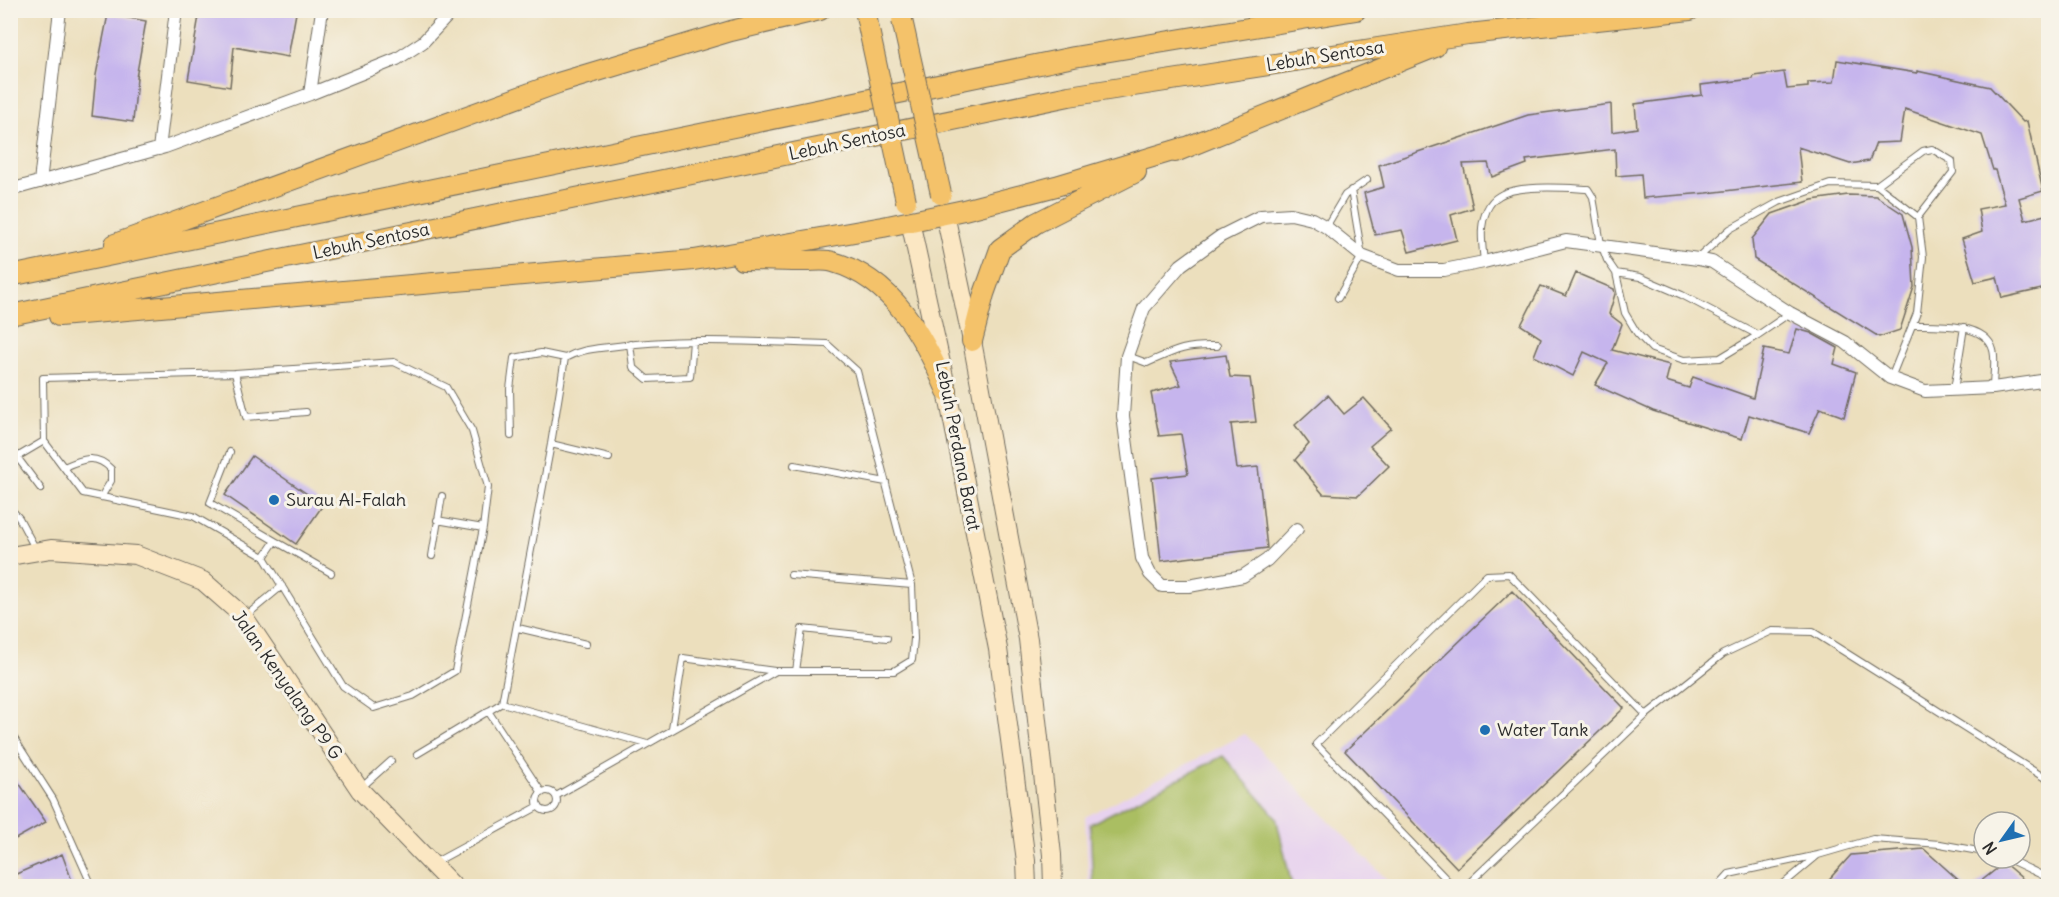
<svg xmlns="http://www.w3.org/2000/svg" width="2059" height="897" viewBox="0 0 2059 897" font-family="Delius,sans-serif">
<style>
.built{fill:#e7d2ef}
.green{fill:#aabe62;stroke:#6a7446;stroke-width:1.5}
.building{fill:#c6b5ed}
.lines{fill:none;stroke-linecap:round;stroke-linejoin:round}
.lane-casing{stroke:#6f6a5e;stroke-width:8}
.street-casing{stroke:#6f6a5e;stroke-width:14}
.secondary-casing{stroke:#6f6a5e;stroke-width:20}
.primary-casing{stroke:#6f6a5e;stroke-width:22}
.lane{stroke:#fff;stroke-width:6}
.street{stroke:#fff;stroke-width:12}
.secondary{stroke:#fbe7c3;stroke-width:18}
.primary{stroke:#f4c26a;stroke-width:20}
.primary-bridge-casing{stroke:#6f6a5e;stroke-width:22;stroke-linecap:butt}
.primary-bridge{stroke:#f4c26a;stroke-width:20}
.poi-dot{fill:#1f6fb2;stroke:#f7f3e8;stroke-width:2}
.labels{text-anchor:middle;stroke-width:6;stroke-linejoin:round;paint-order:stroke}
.street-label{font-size:18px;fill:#2b2b2b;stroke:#f7f3e8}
.poi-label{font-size:18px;fill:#2b2b2b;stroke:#f7f3e8;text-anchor:start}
</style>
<rect width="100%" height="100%" fill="#f7f3e8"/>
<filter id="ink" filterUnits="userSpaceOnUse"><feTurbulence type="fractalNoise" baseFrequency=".0167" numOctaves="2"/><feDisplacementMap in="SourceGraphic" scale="12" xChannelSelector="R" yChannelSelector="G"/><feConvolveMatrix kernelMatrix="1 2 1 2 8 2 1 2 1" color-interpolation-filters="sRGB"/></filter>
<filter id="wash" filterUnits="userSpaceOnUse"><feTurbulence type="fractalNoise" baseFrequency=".008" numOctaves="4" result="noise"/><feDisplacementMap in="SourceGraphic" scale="24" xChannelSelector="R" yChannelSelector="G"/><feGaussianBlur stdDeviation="1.35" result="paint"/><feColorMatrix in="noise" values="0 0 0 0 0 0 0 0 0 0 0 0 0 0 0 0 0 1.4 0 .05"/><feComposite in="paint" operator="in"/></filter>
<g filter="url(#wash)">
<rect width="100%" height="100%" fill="#ecdfbd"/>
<path class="built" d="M1245,734L1393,886H1089L1085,817Z"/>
<path class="green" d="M1223,756L1276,817L1292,886H1093L1090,824Z"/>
<g id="blocks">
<path class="building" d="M200,10H281L296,13L288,57L234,47L230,87L188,80Z
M108,14L146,21L136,78H137L133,122L92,116L96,75Z
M1837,60L1917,73V71L1990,87L2023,122L2027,121L2043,191L2019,198L2025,220L2049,214V256L2041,259L2046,288L2002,298L1997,277L1975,282L1962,239L1982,232L1978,209L2005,204L1995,170H1993L1982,135L1905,109L1900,142L1876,143L1869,161L1850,164L1798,147L1802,182L1707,193L1643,198L1641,174L1616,176L1615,149L1526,160L1527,164L1492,177L1488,163L1463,164L1473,208L1451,215L1457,240L1409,252L1402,230L1375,235L1364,193L1384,187L1379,165L1528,115L1611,104L1612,132L1637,128L1635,104L1702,95L1701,85L1753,79L1754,76L1784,72L1787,89L1808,87V83L1834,82Z
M1848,195L1876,196L1903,214L1912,247L1914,287L1900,330L1879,337L1754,259L1752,239L1772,214L1812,200Z
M1576,273L1614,289L1615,294L1609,314L1622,324L1612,350L1670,365L1666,381L1689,388L1693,377L1753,398L1764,349L1789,354L1797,329L1811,333L1838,348L1834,364L1856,372L1844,417L1820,408L1809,433L1749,415L1742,439L1653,411L1595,385L1608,363L1584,352L1573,376L1534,356L1541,338L1521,325L1541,286L1566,296Z
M1226,355L1230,377L1250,378L1256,422L1231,424L1237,469L1258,467L1267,548L1161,561L1152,478L1188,474L1181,434L1159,436L1151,393L1181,385L1170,362Z
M1328,395L1344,414L1364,398L1391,428L1370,446L1389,466L1358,496L1323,494L1295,460L1309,444L1295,425Z
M252,456L323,505L296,544L225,495Z
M1512,591L1624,708L1457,868L1345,751Z
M10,770L46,822L10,842Z
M1924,849L1965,886H1823L1851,855Z
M62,854L74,886H18L14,875Z
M2004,863L2031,886H1975Z"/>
</g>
</g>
<g filter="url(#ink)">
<use href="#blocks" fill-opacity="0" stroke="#6f6a5e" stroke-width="1.5"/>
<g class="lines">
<defs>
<path id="lane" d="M1877,185L1923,151L1932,149L1952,161L1953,172L1918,217
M1326,227L1345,195L1367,180
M1698,258L1730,229L1779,202L1830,184L1877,185L1918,217L1923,257L1917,313L1891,378
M1484,262C1483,251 1481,239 1482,228C1483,217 1488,202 1499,196C1517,184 1567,188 1588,189L1593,197L1601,244L1607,260L1616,273L1625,313L1637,333L1652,349L1684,360L1720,358L1758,335L1790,313
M1616,273L1640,277L1682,295L1758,335
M1338,298L1362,256L1351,190
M1912,325C1934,325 1986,322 1993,350C1996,361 1993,376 1993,388
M630,344L633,367L647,379L690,377L693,341
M1128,356L1147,363C1176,350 1185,345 1217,346
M394,362L446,387L472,431L488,487L483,528L455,671L413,696L374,708L343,686L264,557L193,516L83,493L44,441L43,378L235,373Z
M235,373L246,417L306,412
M1954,390L1964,327
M511,436L510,389L514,358L541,353L565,358
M551,444L609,458
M10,445L17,457
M230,452L210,503L275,541
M794,465L886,482
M64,467C82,459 96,453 111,469V481L101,497
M41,489L17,457L44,441
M10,508L19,518L35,548
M437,520L483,528
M432,556L442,496
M264,557L275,541L331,573
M791,575L912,585
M247,615L282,586
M518,628L586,644
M796,671L802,629L887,638
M502,703L647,744
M488,711L542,793
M672,729L683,658L775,671
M10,732L53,799L92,886
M417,754L502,703L551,444L565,358C579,350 593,349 609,347C681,337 754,342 827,344L857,371L912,585L914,639L912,660L894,671H776L556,796
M362,787L391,761
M537 801a10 10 0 1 1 20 0a10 10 0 1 1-20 0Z
M2006,858L2048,878
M434,863L539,806
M1453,886L1316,744L1487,575L1509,574L1646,715
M1466,886L1646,715L1723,654L1772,631L1813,632L2048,780
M1718,886L1729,874L1818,855L1873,839L1940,844L1984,852
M1781,886L1818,855"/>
<path id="street" d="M310,94L322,10
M159,149L176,10
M40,182L60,10
M10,190L165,147L310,94L397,59L423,42L453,10
M1297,529L1267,560L1243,576L1189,586H1162L1150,574L1142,558L1123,416L1127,356L1144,308L1181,265L1221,236L1261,216L1291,214L1312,219L1326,227L1362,256L1399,270H1444L1484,262L1566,241L1698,259L1712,262L1790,313L1845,342L1890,378L1925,391L1993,388L2048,380"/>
<path id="secondary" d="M945,214L972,341L1028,639L1052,855L1053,886
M910,221L947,391L998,649L1026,861L1027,886
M10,556L51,549L136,555L203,581L244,617L360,790L453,886"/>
<path id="primary" d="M865,10L869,30
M1175,152L1435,47
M115,244L558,83L731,31L820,10
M742,260C763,260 784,261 806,261C814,261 825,259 833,262C893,279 924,337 947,391
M10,276L1074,57L1356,10
M10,315L1069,96L1468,34L1690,10
M59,316L694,260L883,227L964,210L1056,186L1186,147
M972,341L984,294L1000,249L1036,223L1136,172"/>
</defs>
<use href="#lane" class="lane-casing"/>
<use href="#street" class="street-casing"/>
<use href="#secondary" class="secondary-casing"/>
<use href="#primary" class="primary-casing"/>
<use href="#lane" class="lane"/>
<use href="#street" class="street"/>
<use href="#secondary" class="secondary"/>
<use href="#primary" class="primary"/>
<defs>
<path id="primary-bridge" d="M902,20L941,194
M869,30L906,201"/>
</defs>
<use href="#primary-bridge" class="primary-bridge-casing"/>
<use href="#primary-bridge" class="primary-bridge"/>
</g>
</g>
<g class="poi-dot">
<circle cx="274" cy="500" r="6"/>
<circle cx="1485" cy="730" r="6"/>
</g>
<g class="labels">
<g class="street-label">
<text transform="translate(1325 56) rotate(-9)" y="6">Lebuh Sentosa</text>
<text transform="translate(847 142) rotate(-12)" y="6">Lebuh Sentosa</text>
<text transform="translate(371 241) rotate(-12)" y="6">Lebuh Sentosa</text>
<text transform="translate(958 446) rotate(79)" y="6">Lebuh Perdana Barat</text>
<text transform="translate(287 685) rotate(55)" y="6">Jalan Kenyalang P9 G</text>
</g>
<g class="poi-label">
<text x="286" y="506">Surau Al-Falah</text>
<text x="1497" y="736">Water Tank</text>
</g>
</g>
<rect width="2059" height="897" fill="none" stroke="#f7f3e8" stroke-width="36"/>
<g transform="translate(2002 840) rotate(236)"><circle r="28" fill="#f7f3e8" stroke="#a5a39c" stroke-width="1.5"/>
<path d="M0-4.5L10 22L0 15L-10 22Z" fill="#1f6fb2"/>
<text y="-9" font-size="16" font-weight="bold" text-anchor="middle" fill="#2b2b2b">N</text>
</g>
</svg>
